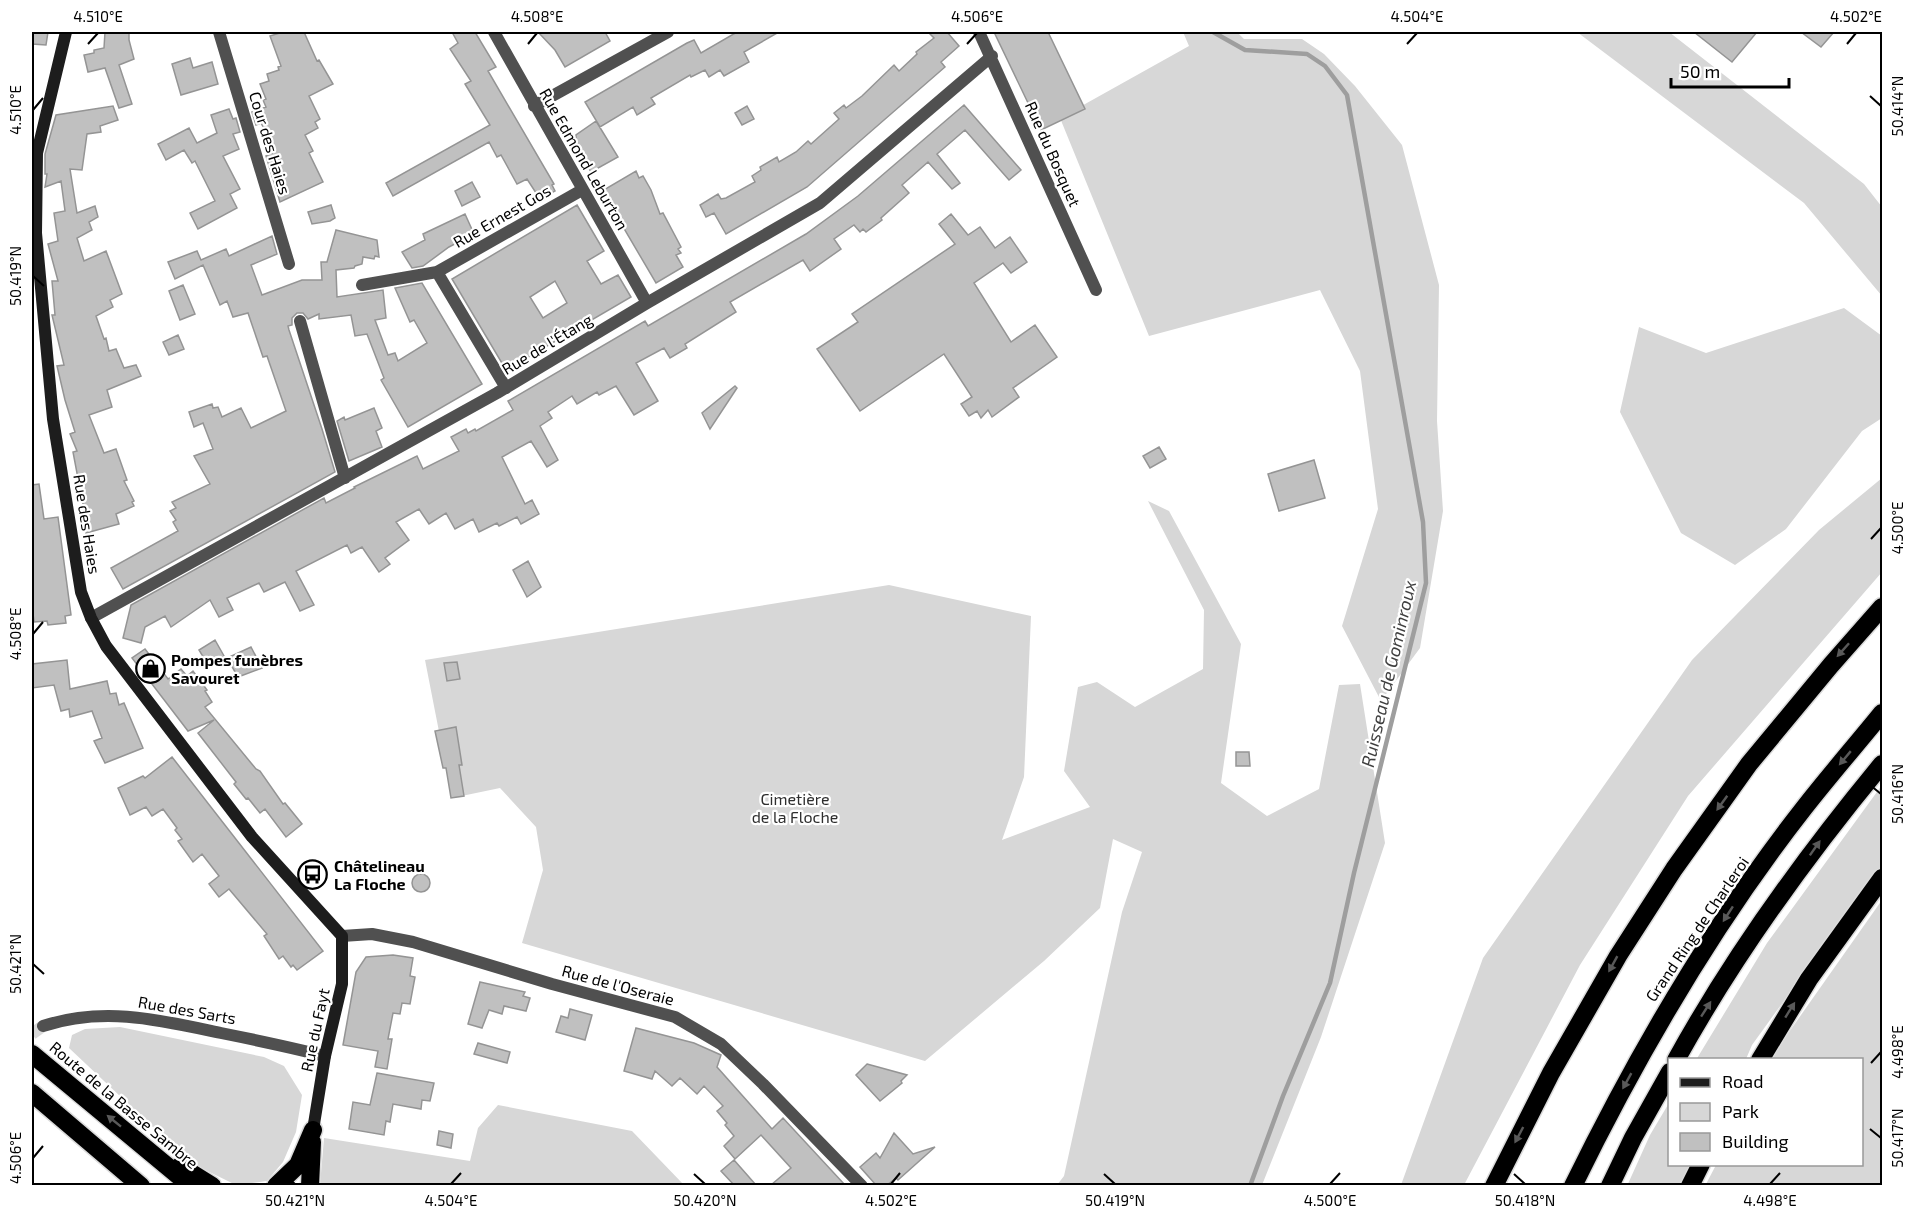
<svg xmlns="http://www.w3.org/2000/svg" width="1914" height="1217" viewBox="0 0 1914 1217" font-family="'Exo 2',sans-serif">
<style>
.green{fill:#d7d7d7}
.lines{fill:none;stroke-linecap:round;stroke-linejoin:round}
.stream{stroke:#9e9e9e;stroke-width:4.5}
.building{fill:#c0c0c0;stroke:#949494;stroke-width:1.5;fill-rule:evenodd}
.street-tunnel{stroke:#d9d9d9;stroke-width:12;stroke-dasharray:12 6;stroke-linecap:butt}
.highway-casing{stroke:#dbdbdb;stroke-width:21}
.street{stroke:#505050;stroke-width:12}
.secondary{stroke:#1d1d1d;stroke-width:12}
.highway{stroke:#000;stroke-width:18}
.oneway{fill:#595959}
.ticks{fill:none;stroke:#000;stroke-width:2}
.labels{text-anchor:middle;stroke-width:4.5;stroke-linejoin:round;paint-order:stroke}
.street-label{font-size:16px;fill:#000;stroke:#fff}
.poi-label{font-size:16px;font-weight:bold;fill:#000;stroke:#fff;text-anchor:start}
.park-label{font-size:16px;fill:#2e2e2e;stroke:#fff}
.water-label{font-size:18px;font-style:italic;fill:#3f3f3f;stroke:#fff}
.neatline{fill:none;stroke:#000;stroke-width:2}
.ticks-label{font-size:15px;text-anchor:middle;fill:#000}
</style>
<rect width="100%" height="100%" fill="#fff"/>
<path class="green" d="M1183,32H1237L1244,39H1302L1324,54L1355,86L1402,145L1439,285L1437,421L1443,511L1420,648L1381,701L1342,626L1378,509L1360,371L1320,290L1149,336L1060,118L1189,46Z
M1577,32H1669L1864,184L1882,207V296L1804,203Z
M1844,308L1882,336V418L1862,431L1786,529L1735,565L1681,533L1620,412L1639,327L1706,353Z
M1882,478V572L1688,796L1580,965L1464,1185H1401L1483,958L1692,660L1819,530Z
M1148,501L1169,511L1241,644L1221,783L1267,816L1319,789L1339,685L1360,684L1385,843L1321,1037L1262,1185H1057L1064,1176L1122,912L1142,852L1113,839L1100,908L1044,961L925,1061L522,943L543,870L536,827L500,788L452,798L425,660L889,585L1031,616L1024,777L1002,840L1090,807L1064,771L1078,687L1097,682L1135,707L1203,669L1204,610Z
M1882,785V865L1752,1045L1746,1059L1696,1060L1767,943Z
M1882,900V1185L1705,1186L1716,1165L1862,1164V1060L1770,1059Z
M120,1027L264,1057L284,1066L302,1095L296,1132L283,1162L267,1181L236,1185L191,1163L69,1048L72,1035L85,1029Z
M1669,1103L1670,1164L1699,1165L1689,1185L1627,1186L1650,1135Z
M498,1105L632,1131L684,1185H320L324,1138L470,1161L478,1128Z"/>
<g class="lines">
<path class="stream" d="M1213,32L1245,50L1307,54L1325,66L1347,95L1423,522L1426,583L1354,873L1330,983L1283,1096L1250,1186"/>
</g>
<path class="building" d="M32,32H48L46,45L32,44Z
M105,32H129V40L134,59L119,65L132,104L119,108L105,68L88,72L84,55L94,53V50L104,48Z
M283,32H304L317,61L319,60L333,84L309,96L320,119L315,122L318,128L305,135L313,151L309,153L323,182L280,202L266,156L276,151L261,123L256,125L252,112L266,107L263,100L266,99L260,84L269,81L267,74L279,70L278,67L281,66L270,36Z
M452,32H475L496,67L488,71L554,184L552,185L555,191L540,199L527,179L517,184L501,155L497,157L489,142L393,196L386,183L490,125L465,84L471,81L450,49L458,43Z
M538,32H605L610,41L565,67L555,50Z
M737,32H779L744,52L749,62L724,76L720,70L709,77L705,70L691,77L690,75L651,98L655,104L637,115L633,107L600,127L585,102L687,43L694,40L701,53Z
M928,32H947L959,46L941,62L945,67L807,187L726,234L714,213L706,217L700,205L718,194L721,199L726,198L755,182L752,176L761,170L760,167L777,157L779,162L796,152L808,141L811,144L839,119L834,113L844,105L846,108L862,96L894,65L899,71L917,54L916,52L934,38Z
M994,32H1048L1085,109L1041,130Z
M1694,32H1757L1732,62Z
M1801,32H1834L1821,47Z
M190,58L193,68L212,62L218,84L181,95L172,64Z
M964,105L1021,170L1009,180L965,130L937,154L960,183L952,189L928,162L902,185L909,193L881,218L882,220L866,232L863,229L860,232L854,225L834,239L841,249L810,271L803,260L730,302L736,312L685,344L687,348L670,358L664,348L636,363L658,401L634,415L616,386L599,395L597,392L577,404L572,396L548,412L552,418L540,426L558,460L547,467L531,441L502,457L525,504L532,500L539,514L521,524L517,517L499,526L497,523L479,532L473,519L455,529L446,513L429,524L419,509L396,522L409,540L385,558L390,564L379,572L362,547L351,553L347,545L296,571L314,605L300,611L285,582L264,592L259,583L227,598L233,610L219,617L210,600L171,627L165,616L145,627L141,643L123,638L131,605L324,498L326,503L355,488L354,487L417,456L423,469L459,451L451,437L466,429L468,433L475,429L476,431L513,410L508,401L645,321L648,326L806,234L858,196Z
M113,106L118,120L100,126L101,132L87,134L82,170L70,169L77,213L95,206L98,217L89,222L92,230L77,238L84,261L106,251L122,294L110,300L113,307L96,316L104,339L106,338L109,351L116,349L124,368L136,365L141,376L107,390L112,407L89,415L104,453L116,449L127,480L124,481L134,501L132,502L134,506L116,514L119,524L86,533L84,510L73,452L77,451L70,434L75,432L65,400L57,366L64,365L52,315H55L52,281H58L48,244L58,241L54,213L65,211L61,181L45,187L47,174H45V154L56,115Z
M747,106L754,119L742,125L735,113Z
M229,109L233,119L236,118L240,132L233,134L239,149L223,156L240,189L230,194L237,208L198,229L190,213L215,201L195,161L192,163L184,150L166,160L158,144L189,128L197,143L217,133L211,115Z
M596,121L618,157L591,172L579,152L582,151L576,140V135Z
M636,171L639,178L643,176L651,190L660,214L663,213L681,247L678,249L681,253L676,255L683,267L656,283L602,191Z
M472,182L480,197L462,206L455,191Z
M331,205L335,218L330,221L312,224L308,212Z
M577,205L604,251L587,261L601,284L618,275L631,297L506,370L452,279ZM555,281L567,303L543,318L530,297Z
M465,214L474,234L449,247L423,266L412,268L402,252L425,240L423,234Z
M951,214L968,235L980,227L995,248L1010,237L1027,262L1011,273L1003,263L974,283L1011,342L1035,325L1057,357L1013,388L1019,397L992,417L988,410L981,418L977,411L969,416L961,404L972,397L944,354L860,411L817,349L858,322L852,314L955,244L939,224Z
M336,230L377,240L379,257L375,256L374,259L363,257L362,264L355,266L354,268L336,270L337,297L383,290L386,318L375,320L388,355L395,353L398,361L427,343L414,320L410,322L395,288L422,283L482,384L408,427L381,380L384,378L367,334L355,336L351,315L319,319V314L308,319L303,313H297L292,318V325L288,326L289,330L322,429L335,472L123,589L111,568L178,531L173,522L176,520L170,511L176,508L172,502L210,484L194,456L213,449L203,423L194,427L189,412L212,404L213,408L218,407L222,417L241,408L251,428L286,411L267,356L263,357L248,313L233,317L227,301L220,305L203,265L175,279L168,262L197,251L201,260L226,249L229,256L272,236L277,254L251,265L262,295L302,280H322L321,262H327Z
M183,285L195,314L180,320L169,291Z
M178,335L184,349L169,355L163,342Z
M735,386L737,388L710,429L702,413Z
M374,408L382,428L376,431L382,447L349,461L337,421L344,417L345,420Z
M1159,447L1166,459L1150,468L1143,456Z
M1314,460L1325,498L1279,511L1268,474Z
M39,484L44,519L58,517L71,615L65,616L66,623L48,625L47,621L34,622L32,604V485Z
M528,561L541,587L527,597L513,570Z
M215,640L224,656L208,665L199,650Z
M251,647L262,668L238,677L227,658Z
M145,649L168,679L181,669L187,676L193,671L207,690L205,691L212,702L205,707L256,769L260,771L283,804L285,803L302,824L286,837L265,809L260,813L248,798L246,799L234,784L236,782L198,733L214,720L188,731L132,658Z
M67,660L70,689L107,681L110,694L116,693L119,705L124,703L143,748L105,763L94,741L102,738L92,711L70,717L69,709L61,711L54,685L32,688V664Z
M457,662L460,679L447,681L444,663Z
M456,727L462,765H459L464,796L451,798L446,768H443L435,731Z
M1236,752H1249L1250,766H1236Z
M172,757L323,951L297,970L293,965L291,967L283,956L279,959L264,936L267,934L229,889L219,897L209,884L219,876L202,854L193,862L178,841L182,839L175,830L177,828L163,809L152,816L146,807L130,815L118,788L143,776L145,778Z
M412 883a9 9 0 1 1 18 0a9 9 0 1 1-18 0Z
M393,955L413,958L410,976L415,977L410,1004L402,1003L400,1014L393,1013L388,1039H392L387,1069L375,1067L378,1051L343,1045L356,972L366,957Z
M480,982L525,992L523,996L530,998L526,1011L504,1006L502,1014L489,1010L482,1028L468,1024Z
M570,1009L592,1015L585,1040L556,1032L561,1016L568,1018Z
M636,1028L694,1043L721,1055L717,1067L772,1129L783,1118L845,1185H771L791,1168L761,1135L735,1159L724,1146L734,1136L725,1125L727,1123L717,1111L723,1106L704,1086L697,1094L680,1078L672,1086L655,1071L652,1079L624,1071Z
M478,1043L510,1052L507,1063L474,1054Z
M867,1064L878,1067L907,1075L901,1081L902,1083L880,1101L856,1075Z
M377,1073L434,1083L430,1101L422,1100L421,1109L393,1104L390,1122L386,1121L384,1135L349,1129L353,1102L370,1105Z
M439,1131L453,1134L451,1148L437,1145Z
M894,1133L913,1154L935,1147L898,1180L896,1178L887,1185H876L860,1167L876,1153L880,1158Z
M734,1160L756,1185H734L721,1171Z"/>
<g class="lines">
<path class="street-tunnel" d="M32,1034L43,1026"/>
<defs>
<path id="highway" d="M32,1054L191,1186
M1676,1060C1734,955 1806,856 1882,764
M1760,1060L1809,979L1882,878
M32,1093L141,1186
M180,1166L212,1186
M276,1186L298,1165L313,1130
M310,1186L312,1142
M1494,1186L1551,1073L1618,956L1674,869L1749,764L1831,665L1882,607
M1573,1186C1638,1053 1713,924 1804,808C1829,776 1856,745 1882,713
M1610,1186L1633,1138L1670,1072
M1690,1186L1701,1164"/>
</defs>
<use href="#highway" class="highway-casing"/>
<path class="street" d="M219,32L289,264
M494,32L647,303
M979,32L1096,290
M534,106L668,32
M437,272L506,388
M362,285L437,272L582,190
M300,321L345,478
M91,618L497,393L647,303L820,203L992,56
M342,936L372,934L413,942L552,984L675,1017L721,1044L763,1084L862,1186
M43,1026C104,1006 160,1020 221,1033C256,1040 290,1047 325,1056"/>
<path class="secondary" d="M66,32L37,153L36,233L53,419L81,592L91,618L106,646L252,837L342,936V984L325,1056L313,1130"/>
<use href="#highway" class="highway"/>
</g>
<defs><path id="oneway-solid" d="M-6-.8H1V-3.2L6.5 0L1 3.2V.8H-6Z" transform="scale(1.5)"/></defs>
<g class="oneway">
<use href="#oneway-solid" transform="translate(1843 650) rotate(132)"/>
<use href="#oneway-solid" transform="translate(1845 758) rotate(130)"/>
<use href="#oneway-solid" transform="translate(1722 803) rotate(126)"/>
<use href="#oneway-solid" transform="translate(1815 848) rotate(-55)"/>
<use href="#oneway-solid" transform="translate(1728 914) rotate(123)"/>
<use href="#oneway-solid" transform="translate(1613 964) rotate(119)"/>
<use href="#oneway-solid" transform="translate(1706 1009) rotate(-57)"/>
<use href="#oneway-solid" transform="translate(1790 1010) rotate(-58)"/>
<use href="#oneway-solid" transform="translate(1627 1081) rotate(119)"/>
<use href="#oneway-solid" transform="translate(114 1121) rotate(-141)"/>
<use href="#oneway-solid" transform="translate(1519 1135) rotate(118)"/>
</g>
<path class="ticks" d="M88,44L98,33M528,44L537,33M967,44L977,33M1407,44L1417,33M1847,44L1856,33M1870,96L1881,106M33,110L43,98M33,276L44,286M1871,539L1881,528M33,634L43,622M1870,785L1881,794M33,964L44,974M1871,1063L1881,1052M1870,1129L1881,1138M33,1158L43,1146M283,1174L295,1184M694,1174L705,1184M1104,1174L1115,1184M1514,1174L1525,1184M451,1184L461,1173M891,1184L900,1173M1330,1184L1340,1173M1770,1184L1780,1173"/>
<defs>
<symbol id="shop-ring" viewBox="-11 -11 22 22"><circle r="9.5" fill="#fff" stroke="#000" stroke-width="1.5"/><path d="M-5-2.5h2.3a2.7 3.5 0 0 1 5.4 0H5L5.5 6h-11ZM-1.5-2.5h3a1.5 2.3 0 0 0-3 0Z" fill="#000"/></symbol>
<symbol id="bus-ring" viewBox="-11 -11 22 22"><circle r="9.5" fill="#fff" stroke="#000" stroke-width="1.5"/><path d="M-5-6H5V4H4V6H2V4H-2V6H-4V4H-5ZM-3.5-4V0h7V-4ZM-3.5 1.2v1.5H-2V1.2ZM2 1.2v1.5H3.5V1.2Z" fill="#000"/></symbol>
</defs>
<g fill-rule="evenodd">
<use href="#shop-ring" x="134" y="652" width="33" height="33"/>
<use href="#bus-ring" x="296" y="858" width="33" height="33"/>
</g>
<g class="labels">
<g class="street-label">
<text transform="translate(270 143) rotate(73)" y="6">Cour des Haies</text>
<text transform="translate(1053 154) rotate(66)" y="6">Rue du Bosquet</text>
<text transform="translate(584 159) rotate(60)" y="6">Rue Edmond Leburton</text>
<text transform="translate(502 216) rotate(-30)" y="6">Rue Ernest Gos</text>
<text transform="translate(547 344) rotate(-31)" y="6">Rue de l'Étang</text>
<text transform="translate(87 524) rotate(81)" y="6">Rue des Haies</text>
<text transform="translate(1697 929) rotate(-56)" y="6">Grand Ring de Charleroi</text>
<text transform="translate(618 985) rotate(15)" y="6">Rue de l'Oseraie</text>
<text transform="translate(187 1010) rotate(10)" y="6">Rue des Sarts</text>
<text transform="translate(315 1030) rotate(-78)" y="6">Rue du Fayt</text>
<text transform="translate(124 1105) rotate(40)" y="6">Route de la Basse Sambre</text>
</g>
<g class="poi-label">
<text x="171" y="666">Pompes funèbres<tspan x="171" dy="18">Savouret</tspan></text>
<text x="334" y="872">Châtelineau<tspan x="334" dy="18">La Floche</tspan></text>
</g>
<g class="park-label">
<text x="795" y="805">Cimetière<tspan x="795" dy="18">de la Floche</tspan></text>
</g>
<g class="water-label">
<text transform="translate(1389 674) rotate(-77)" y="6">Ruisseau de Gominroux</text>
</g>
</g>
<rect width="1914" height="1217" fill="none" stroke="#ffffff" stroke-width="66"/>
<rect x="1668" y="1058" width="195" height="108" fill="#ffffff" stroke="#999999" stroke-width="1.5"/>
<rect x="1680" y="1078" width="30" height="9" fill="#1d1d1d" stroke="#999999" stroke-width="1.5"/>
<text x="1722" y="1088" font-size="18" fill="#000000">Road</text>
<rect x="1680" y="1103" width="30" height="18" fill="#d7d7d7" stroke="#999999" stroke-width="1.5"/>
<text x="1722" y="1118" font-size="18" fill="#000000">Park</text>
<rect x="1680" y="1133" width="30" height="18" fill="#c0c0c0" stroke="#999999" stroke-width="1.5"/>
<text x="1722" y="1148" font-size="18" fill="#000000">Building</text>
<path d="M1671 78v9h118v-9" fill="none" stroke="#000000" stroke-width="3"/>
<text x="1680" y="78" font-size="18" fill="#000000" stroke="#ffffff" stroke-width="4.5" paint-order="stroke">50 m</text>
<rect x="33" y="33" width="1848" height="1151" class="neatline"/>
<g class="ticks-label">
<text x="98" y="22">4.510°E</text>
<text x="537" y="22">4.508°E</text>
<text x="977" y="22">4.506°E</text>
<text x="1417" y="22">4.504°E</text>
<text x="1856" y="22">4.502°E</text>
<text transform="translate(1898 106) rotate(-90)" y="5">50.414°N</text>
<text transform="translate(16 110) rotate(-90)" y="5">4.510°E</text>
<text transform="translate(16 276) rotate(-90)" y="5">50.419°N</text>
<text transform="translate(1898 528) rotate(-90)" y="5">4.500°E</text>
<text transform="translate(16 634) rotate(-90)" y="5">4.508°E</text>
<text transform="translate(1898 794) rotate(-90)" y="5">50.416°N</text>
<text transform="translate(16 964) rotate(-90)" y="5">50.421°N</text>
<text transform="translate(1898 1052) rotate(-90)" y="5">4.498°E</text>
<text transform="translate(1898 1138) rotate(-90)" y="5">50.417°N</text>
<text transform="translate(16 1158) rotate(-90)" y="5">4.506°E</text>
<text x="295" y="1206">50.421°N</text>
<text x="451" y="1206">4.504°E</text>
<text x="705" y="1206">50.420°N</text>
<text x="891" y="1206">4.502°E</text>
<text x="1115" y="1206">50.419°N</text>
<text x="1330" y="1206">4.500°E</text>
<text x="1525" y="1206">50.418°N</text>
<text x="1770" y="1206">4.498°E</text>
</g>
</svg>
